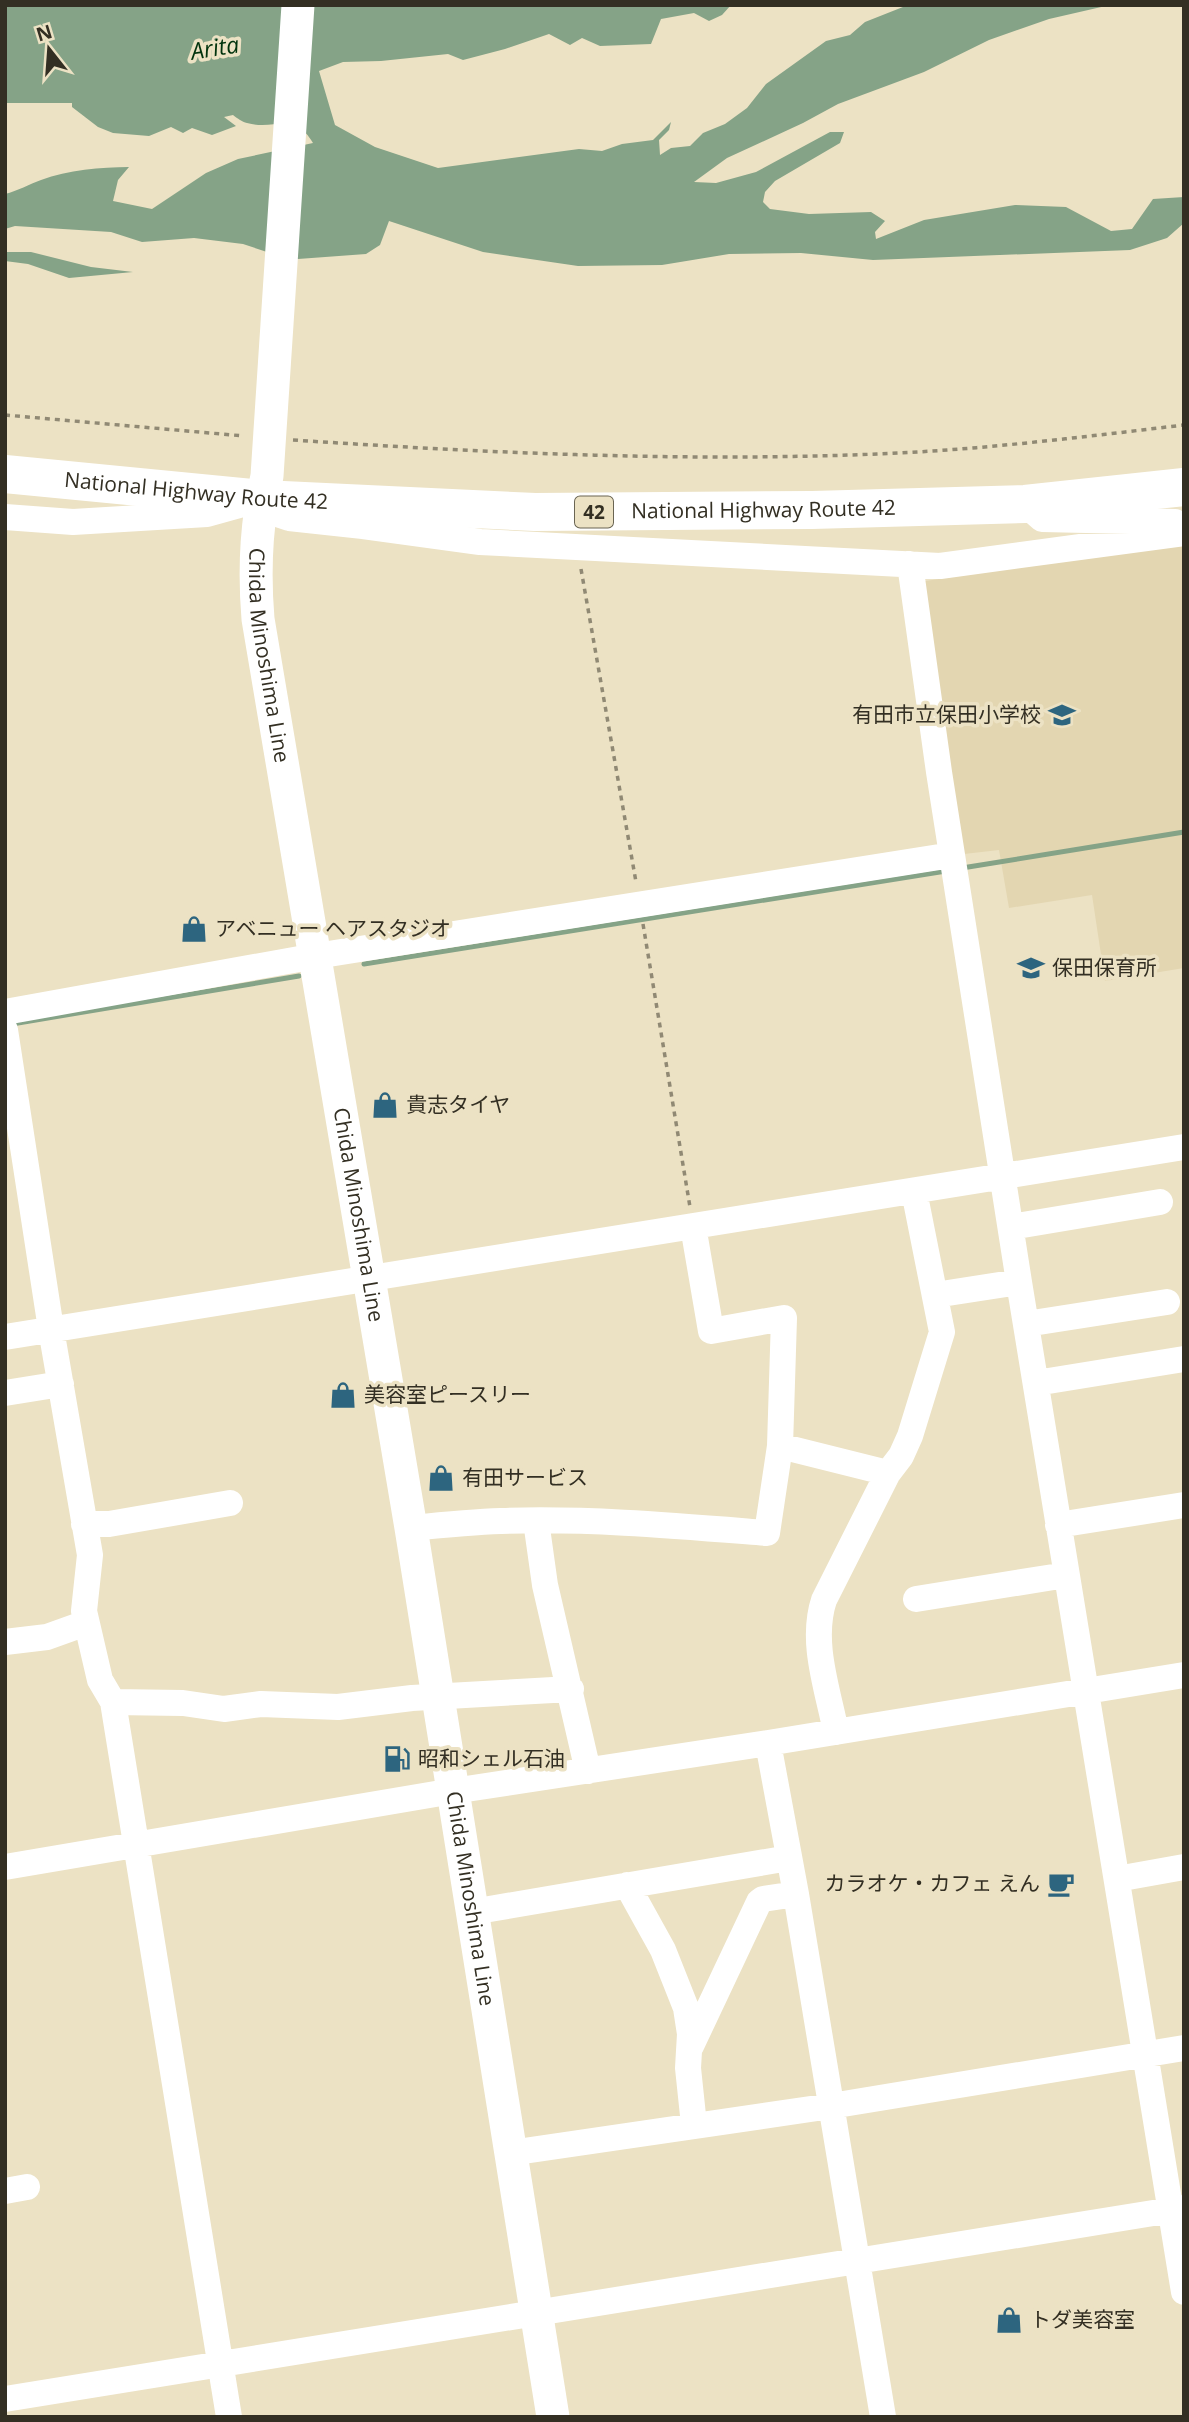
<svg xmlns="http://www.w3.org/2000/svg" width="1189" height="2422" viewBox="0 0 1189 2422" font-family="'Open Sans','Noto Sans JP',sans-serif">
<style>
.built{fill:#e3d6b1}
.water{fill:#85a387}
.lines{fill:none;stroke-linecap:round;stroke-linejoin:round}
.stream{stroke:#85a387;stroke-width:5}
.path{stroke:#908974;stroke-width:3.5;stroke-dasharray:5 5;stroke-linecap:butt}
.minor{stroke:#fff;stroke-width:26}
.major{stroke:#fff;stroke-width:33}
.highway{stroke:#fff;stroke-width:38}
.labels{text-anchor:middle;stroke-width:7;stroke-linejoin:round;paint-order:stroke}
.shield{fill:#ece2c4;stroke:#6a6553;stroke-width:2}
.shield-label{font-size:19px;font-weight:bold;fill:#332f23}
.street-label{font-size:21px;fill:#332f23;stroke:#ece2c4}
.poi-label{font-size:21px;fill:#332f23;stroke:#ece2c4;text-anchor:start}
.water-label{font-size:23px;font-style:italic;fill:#01330d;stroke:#ece2c4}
</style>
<rect width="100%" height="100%" fill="#ece2c4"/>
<path class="built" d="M1184,542V968L1105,981L1092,895L1009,908L999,850L964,854L919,582Z"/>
<path class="water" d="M5,5H731L722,15L709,21L694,13L661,19L651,44L600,46L582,38L570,45L549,34L505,49L463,60L448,54L381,61L343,62L319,71L335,125L375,147L438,168L579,149L602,151L622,144L653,140L671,122L669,130L659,140L660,155L671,148L690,146L703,133L725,124L747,108L766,84L826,41L850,35L865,22L908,5H1110L1049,19L989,40L924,72L838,104L803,123L727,158L694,182L716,183L756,172L830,132H844L840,143L775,181L765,192L763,202L770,209L809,214L871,212L885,221L875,232L876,239L924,220L1015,205L1066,207L1111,231L1132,229L1153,199L1184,197V223L1167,238L1130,250L873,260L801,253L729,254L662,265L578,266L483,252L389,221L380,245L366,254L298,259L282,257L243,244L194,238L142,242L111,232L15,226L5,229V194C18,191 29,184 41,180C68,170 101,167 129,167L118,180L113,201L152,209L206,173L238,159L313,143C293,110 276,131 247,123C242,122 237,118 233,115L224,117L236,126L212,135L192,128L183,133L171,127L149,136L113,133L98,127L72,107V103H5Z
M5,252H31L91,267L133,272L69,278L28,264L5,261Z"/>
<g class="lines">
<path class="stream" d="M962,868L1184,832
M364,964L946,871
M12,1024L299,976"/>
<path class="path" d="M5,415L244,436
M293,440C488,453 682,462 877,454C980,450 1082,437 1184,425
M581,569L636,882
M643,924L690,1207"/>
<path class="minor" d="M1026,505L1042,519L1175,522
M277,514L289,518L363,526L480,542L940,566L1184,533
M5,517L73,522L207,514L243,504
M910,564L939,772L1019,1282L1184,2292
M5,1012L316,956L952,855
M5,1030L51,1329L90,1555L84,1611L100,1680L113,1702L229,2417
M693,1226L711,1331L784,1318L780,1446
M1011,1227L1160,1202
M935,1295L1019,1282
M1026,1324L1167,1302
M5,1337L1184,1147
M1036,1383L1184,1359
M5,1393L61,1384
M888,1473L901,1456L910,1436L942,1332L914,1191
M536,1521L545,1585L588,1771
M84,1524H109L230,1503
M1058,1525L1184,1505
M411,1528C441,1525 471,1522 501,1521C590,1518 679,1526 767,1533L780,1446L888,1473L824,1600C810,1642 828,1690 836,1732
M916,1599L1066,1575
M5,1642L47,1637L86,1623
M113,1702L183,1703L224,1709L261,1704L338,1707L412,1698L571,1689
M768,1743L796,1894L883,2417
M5,1867L453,1791L768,1743L1184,1675
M1117,1879L1184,1867
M627,1885L663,1950L686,2008L690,2034L688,2068L694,2125
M472,1912L789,1858
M691,2046L759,1902L763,1899L796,1894
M510,2153L831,2106L1184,2048
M5,2191L27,2187
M5,2399L1184,2208"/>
<path class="major" id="s1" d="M298,5L267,476C256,523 254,571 258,619L411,1528L553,2417"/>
<path class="highway" id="s2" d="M5,474L262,499L535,512L812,510L1025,504L1184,487"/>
</g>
<defs>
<symbol id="school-bare" viewBox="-9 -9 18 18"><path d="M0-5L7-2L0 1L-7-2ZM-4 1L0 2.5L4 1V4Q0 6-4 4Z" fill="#2d657f" stroke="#ece2c4" stroke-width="2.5" paint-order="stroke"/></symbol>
<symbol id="shop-bare" viewBox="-9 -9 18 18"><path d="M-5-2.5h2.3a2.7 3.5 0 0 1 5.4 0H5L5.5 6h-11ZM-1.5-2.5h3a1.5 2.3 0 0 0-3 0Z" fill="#2d657f" stroke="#ece2c4" stroke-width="2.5" paint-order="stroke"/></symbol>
<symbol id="fuel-bare" viewBox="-9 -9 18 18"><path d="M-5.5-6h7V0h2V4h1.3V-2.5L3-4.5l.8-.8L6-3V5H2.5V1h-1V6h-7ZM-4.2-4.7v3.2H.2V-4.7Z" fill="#2d657f" stroke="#ece2c4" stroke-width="2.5" paint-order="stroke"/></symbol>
<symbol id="cafe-bare" viewBox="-9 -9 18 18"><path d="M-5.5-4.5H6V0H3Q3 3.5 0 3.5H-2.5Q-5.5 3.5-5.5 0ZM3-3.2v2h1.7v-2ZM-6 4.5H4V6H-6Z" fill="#2d657f" stroke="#ece2c4" stroke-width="2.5" paint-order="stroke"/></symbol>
</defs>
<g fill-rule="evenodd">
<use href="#school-bare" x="1043" y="696" width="38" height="38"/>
<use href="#shop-bare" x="175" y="910" width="38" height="38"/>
<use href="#school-bare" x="1012" y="949" width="38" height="38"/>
<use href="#shop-bare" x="366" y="1086" width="38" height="38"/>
<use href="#shop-bare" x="324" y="1376" width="38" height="38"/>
<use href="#shop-bare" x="422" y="1459" width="38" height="38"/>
<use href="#fuel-bare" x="378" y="1740" width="38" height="38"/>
<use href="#cafe-bare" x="1042" y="1865" width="38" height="38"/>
<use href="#shop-bare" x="990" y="2301" width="38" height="38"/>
</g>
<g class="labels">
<rect class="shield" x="575" y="496.5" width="38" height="31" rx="5"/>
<g class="shield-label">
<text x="594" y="519">42</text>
</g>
<g class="street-label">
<text dy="7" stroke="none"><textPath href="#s2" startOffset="192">National Highway Route 42</textPath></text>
<text dy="7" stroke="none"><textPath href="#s2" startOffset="760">National Highway Route 42</textPath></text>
<text dy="7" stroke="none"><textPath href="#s1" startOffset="653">Chida Minoshima Line</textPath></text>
<text dy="7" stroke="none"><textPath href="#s1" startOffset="1220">Chida Minoshima Line</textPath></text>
<text dy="7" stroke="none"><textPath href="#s1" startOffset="1913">Chida Minoshima Line</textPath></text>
</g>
<g class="poi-label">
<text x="1041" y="722" text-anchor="end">有田市立保田小学校</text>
<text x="215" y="936">アベニュー ヘアスタジオ</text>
<text x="1052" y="975">保田保育所</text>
<text x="406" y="1112">貴志タイヤ</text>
<text x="364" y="1402">美容室ピースリー</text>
<text x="462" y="1485">有田サービス</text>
<text x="418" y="1766">昭和シェル石油</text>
<text x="1040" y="1891" text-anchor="end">カラオケ・カフェ えん</text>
<text x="1030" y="2327">トダ美容室</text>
</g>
<g class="water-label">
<text transform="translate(215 48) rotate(-9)" y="8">Arita</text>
</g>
</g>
<rect width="1189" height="2422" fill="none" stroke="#332f23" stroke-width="14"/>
<g transform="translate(49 49) rotate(343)" stroke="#ece2c4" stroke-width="5" paint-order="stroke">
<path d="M0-5L12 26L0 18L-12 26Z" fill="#332f23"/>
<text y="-10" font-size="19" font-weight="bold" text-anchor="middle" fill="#332f23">N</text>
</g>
</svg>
